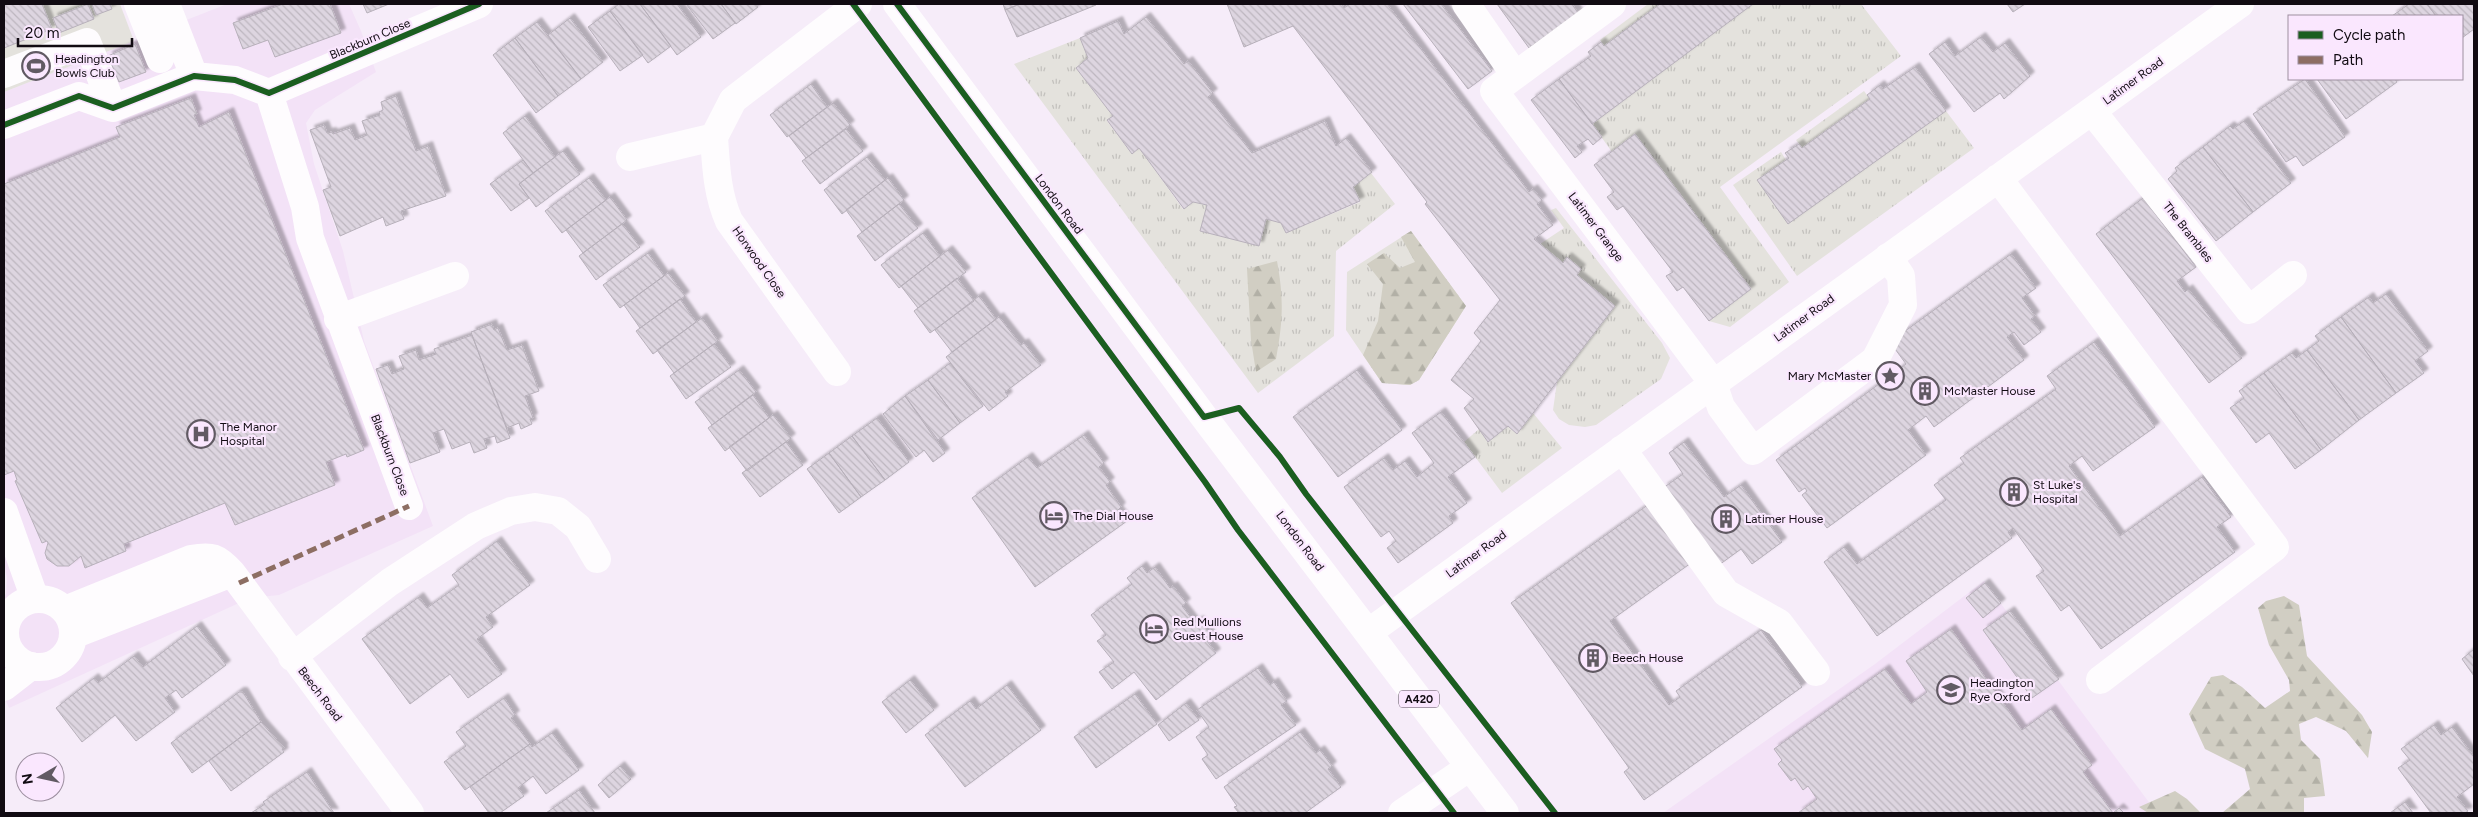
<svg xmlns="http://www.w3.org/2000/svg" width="2478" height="817" viewBox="0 0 2478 817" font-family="Figtree,sans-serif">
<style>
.built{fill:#f3e2f7}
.grass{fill:url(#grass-tufts)}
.forest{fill:url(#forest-firs)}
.pitch{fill:#e4e2dd}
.building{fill:url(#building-back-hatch);stroke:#b7b0ba;filter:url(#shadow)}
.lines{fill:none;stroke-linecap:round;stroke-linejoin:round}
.minor{stroke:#fefcfe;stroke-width:28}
.major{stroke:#fefcfe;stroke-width:28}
.quiet{stroke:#8d6e63;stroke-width:5;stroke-dasharray:10 5;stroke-linecap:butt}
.cycleway-casing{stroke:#fae7fe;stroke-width:9}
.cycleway{stroke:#1b5e20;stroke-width:6}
.labels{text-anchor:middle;stroke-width:4.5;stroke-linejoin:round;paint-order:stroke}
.shield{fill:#fae7fe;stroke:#574d59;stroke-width:1}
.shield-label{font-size:11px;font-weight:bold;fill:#110b12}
.street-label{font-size:12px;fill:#110b12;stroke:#fae7fe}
.poi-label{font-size:12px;fill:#110b12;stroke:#fae7fe;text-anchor:start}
</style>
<defs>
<pattern id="grass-tufts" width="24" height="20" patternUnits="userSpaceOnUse" patternTransform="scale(1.25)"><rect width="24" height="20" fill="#e4e2dd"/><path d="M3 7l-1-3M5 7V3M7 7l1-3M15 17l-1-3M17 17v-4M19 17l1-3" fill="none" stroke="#c3c1bd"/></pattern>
<pattern id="forest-firs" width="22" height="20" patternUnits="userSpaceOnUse" patternTransform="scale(1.25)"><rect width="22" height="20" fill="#d1cec3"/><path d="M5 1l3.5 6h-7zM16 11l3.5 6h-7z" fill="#b2b0a6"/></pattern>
<pattern id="building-back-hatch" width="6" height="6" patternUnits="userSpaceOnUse" patternTransform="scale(1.25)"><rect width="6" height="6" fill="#ddd5e0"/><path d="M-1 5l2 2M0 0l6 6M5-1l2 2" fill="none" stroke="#bdb6bf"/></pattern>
<filter id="shadow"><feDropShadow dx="4.5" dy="-4.5" stdDeviation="1" flood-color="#0004"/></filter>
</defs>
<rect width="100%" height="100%" fill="#f6ecf9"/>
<path class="built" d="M227,4H349L361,31L376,72L315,110L306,123L314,164L343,251L364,341L433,526L279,595L250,598L9,708L4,696V596L6,594L7,578L4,563V92Z
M1984,581L2157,813H1663L1875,664Z"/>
<path class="grass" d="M1648,4H1660L1604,46L1600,40Z
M1753,4H1861L1901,56L1720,187L1789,282L1730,327L1709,321L1751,289L1635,134L1612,152L1592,124Z
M1080,38L1088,58L1076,68L1113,116L1107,121L1132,154L1139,148L1183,209L1193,202L1207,205L1200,231L1259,246L1266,219L1281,223L1286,233L1360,202L1353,187L1371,173L1395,204L1336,251L1334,336L1258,393L1014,64Z
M1864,91L1870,99L1802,148L1796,140Z
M1946,111L1974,148L1797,276L1733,185L1781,152L1786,160L1788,223Z
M1556,208L1662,343L1670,358L1661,379L1596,425L1585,427L1569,425L1559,419L1553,410L1557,382L1615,306L1577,275L1567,258L1563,263L1540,244L1564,228L1551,210Z
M1411,231L1466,306L1419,380L1410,385L1382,383L1346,330L1347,272Z
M1533,413L1562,448L1502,493L1464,442L1479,429L1488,442L1508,426L1517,434Z"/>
<path class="forest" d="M1411,231L1466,306L1419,380L1410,385L1382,383L1363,355L1378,321L1383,284L1367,264L1384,253L1400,268L1415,262L1401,237Z
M1277,261C1284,299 1283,321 1276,359L1256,372L1251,340L1247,269Z
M2284,596L2299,605L2307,656L2362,715L2372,732L2368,758L2346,731L2316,717L2299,724L2301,740L2320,759L2325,796L2304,798V813H2222L2250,789L2245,769L2205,749L2189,714L2211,677L2223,675L2242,687L2265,708L2290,691L2289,680L2269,645L2258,608L2266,601Z
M2175,791L2187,799L2201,813H2148L2139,807Z"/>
<path class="pitch" d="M4,4H120L134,41L4,92Z"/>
<path class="building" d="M4,4H42L52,29L4,48Z
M88,4L94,19L59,33L53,18Z
M92,4H110L112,9L96,15Z
M283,4H330L341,33L275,57L268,40L243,49L233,23Z
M363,4H389L367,13Z
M619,4H640L671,46L648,63L610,11Z
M640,4H677L701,37L677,55Z
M686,4H721L735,23L713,39Z
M721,4H756L758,7L736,24Z
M1003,4H1020L1005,10Z
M1020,4H1095L1096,5L1017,37L1005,10Z
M1227,4H1342L1344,8L1350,4H1387L1529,192L1533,189L1542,200L1537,204L1553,225L1534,239L1563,263L1567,257L1581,269L1577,275L1615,306L1517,434L1508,426L1488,442L1464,408L1474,399L1451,380L1481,341L1474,333L1500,300L1425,204L1427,202L1293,26L1244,47Z
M1403,4H1441L1492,71L1468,89Z
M1497,4H1572L1578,13L1529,48Z
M1660,4H1753L1592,124L1559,79L1591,56L1588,52L1601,42L1604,46Z
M2007,4H2025L2013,12Z
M2409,4H2427L2436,16H2392Z
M2427,4H2474V29L2462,38V16H2436Z
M610,11L643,55L620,71L588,27Z
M1146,17L1184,64L1188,61L1213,93L1208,97L1252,153L1325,121L1336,146L1346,138L1372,172L1353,187L1360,201L1286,233L1281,223L1266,219L1259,246L1200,231L1207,205L1193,202L1184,209L1139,148L1132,154L1107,120L1113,116L1076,68L1088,58L1080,38L1118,21L1124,34Z
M570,18L603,62L581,79L548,35Z
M537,22L581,79L558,96L515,38Z
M1981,37L1993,52L2005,43L2030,76L2004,99L2000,93L1974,112L1929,54L1945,42L1955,56Z
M515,38L558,96L536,113L493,55Z
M135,44L146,72L119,82L108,56Z
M1915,67L1946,111L1788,224L1757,180L1789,158L1785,153L1799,144L1802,148L1870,99L1867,95L1880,85L1883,89Z
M1559,79L1602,137L1593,145L1588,139L1577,146L1582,152L1575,158L1531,100Z
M2305,79L2345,137L2303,166L2296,156L2286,162L2253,114Z
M2317,79H2395L2397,82L2346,119Z
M811,84L827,107L787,137L770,115Z
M396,96L416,151L428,146L446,196L401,211L404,219L386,226L383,217L340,236L323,190L331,187L310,130L324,125L327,133L332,132L333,134L350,128L355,140L367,135L362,121L380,115L379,112L383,110L381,102Z
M191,98L197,114L194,115L199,127L229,112L364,450L347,457L346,454L326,462L335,485L235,525L225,503L124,544L126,551L85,568L81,556L69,566H57L47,559L45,553L48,543L47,541L42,543L15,481L17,480L14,471L4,475V184L120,137L116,127Z
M833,103L850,125L806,158L789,136Z
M525,116L555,157L533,173L503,133Z
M2244,121L2291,183L2253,212L2203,147L2230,126L2233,129Z
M846,129L863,151L820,184L802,161Z
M1635,134L1751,289L1709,321L1683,287L1677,291L1666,276L1673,272L1623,206L1617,210L1607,197L1614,192L1594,165Z
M2203,147L2253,212L2216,241L2168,179L2177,171L2175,168Z
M563,151L580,174L536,207L519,184Z
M867,157L885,180L842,214L824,190Z
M523,160L533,173L519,184L529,198L511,211L490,184Z
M589,178L606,200L562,233L545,211Z
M888,178L904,200L862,232L846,210Z
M610,197L627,220L583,253L566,230Z
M2143,198L2196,267L2177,281L2185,292L2188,289L2242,358L2209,383L2096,234Z
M899,204L918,228L875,261L857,236Z
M622,224L640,247L596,280L579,256Z
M923,233L940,256L899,288L881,265Z
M948,250L966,272L918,308L901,286Z
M648,253L664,276L620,308L603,285Z
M2011,254L2036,288L2022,298L2035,316L2031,319L2041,332L2024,345L2014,332L2007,337L2024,360L1934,427L1926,416L1908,430L1926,455L1827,528L1802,495L1807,491L1805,488L1799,492L1776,460L1906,364L1890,342Z
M668,273L685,296L640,328L624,305Z
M957,278L974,301L930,333L914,311Z
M2386,294L2428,351L2415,361L2424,373L2396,393L2341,317L2369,297L2373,303Z
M979,296L996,319L952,352L935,330Z
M680,299L696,322L653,354L636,331Z
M999,317L1021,345L1024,343L1041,365L1005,392L1008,396L989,411L946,357Z
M2341,317L2396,393L2359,420L2307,350L2319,341L2315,336Z
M702,318L718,341L674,373L657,350Z
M492,324L494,330L498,328L507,350L522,345L539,391L525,396L533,418L530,419L532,424L521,429L519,423L507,428L472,335L471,332Z
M472,335L510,438L497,443L495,436L484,439L487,448L474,453L470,442L452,449L444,429L433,433L440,452L410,463L376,369L388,365L392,374L404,369L399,356L416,350L419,360L436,354L434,349Z
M2094,342L2155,427L2093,471L2082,456L2069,466L2120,536L2202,477L2231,517L2217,527L2235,552L2101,649L2069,605L2061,611L2036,576L2044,571L2013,528L2008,532L2012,538L1877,636L1824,562L1844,547L1857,564L1946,500L1934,485L1964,463L1960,458L2056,389L2047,376Z
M714,344L731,367L686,399L670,376Z
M2307,350L2359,420L2321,450L2264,373L2292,353L2296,358Z
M950,363L983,406L960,423L928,380Z
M739,370L756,392L712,425L695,402Z
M1357,370L1402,430L1338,477L1293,417Z
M2264,373L2321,450L2295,469L2269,433L2256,443L2230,408L2244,398L2239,391Z
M928,380L960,423L938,440L905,396Z
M753,395L769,418L725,451L708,428Z
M905,396L945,453L933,462L924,450L916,457L883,414Z
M1441,412L1475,457L1448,477L1467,503L1449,516L1453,523L1398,563L1387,548L1396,541L1389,531L1381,537L1344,487L1384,458L1393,470L1405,461L1417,477L1434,463L1412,433Z
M773,415L791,438L747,471L729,447Z
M877,418L909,462L885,480L852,436Z
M1084,435L1104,463L1099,467L1110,482L1106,485L1121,507L1118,510L1127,521L1035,587L972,498L1028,457L1037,468Z
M852,436L885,480L861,497L829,453Z
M786,442L803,465L760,497L742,473Z
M1684,442L1724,497L1741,485L1782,542L1752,564L1741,549L1719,565L1663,488L1683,474L1669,453Z
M829,453L861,497L839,513L807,469Z
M1649,504L1691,563L1610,621L1669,705L1680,697L1676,691L1761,630L1802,687L1644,800L1624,772L1629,768L1511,603Z
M497,541L530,585L486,617L493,627L477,639L502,674L468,698L450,674L410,704L362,639L419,597L427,608L459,585L452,575Z
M1142,566L1147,573L1155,567L1170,588L1173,586L1186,603L1182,606L1195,623L1199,620L1212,637L1207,641L1216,653L1156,700L1134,672L1112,689L1099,672L1114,662L1097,641L1106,635L1091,615L1132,584L1127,578Z
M1985,583L2001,603L1983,618L1966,598Z
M2010,611L2059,679L2032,698L1983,630Z
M197,626L226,665L182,698L176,690L165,698L175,712L136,741L115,715L82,742L56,708L94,678L98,683L134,656L143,667Z
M1951,629L2022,730L2051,709L2092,765L2083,772L2113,813L2119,808L2124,813H1798L1817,799L1808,786L1803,790L1795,778L1791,781L1778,764L1782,760L1774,749L1885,669L1911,704L1927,692L1906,661Z
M2474,649V676L2462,659Z
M1258,668L1270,685L1274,682L1287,701L1281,705L1296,725L1216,779L1202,759L1208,755L1196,737L1209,727L1197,710Z
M910,680L934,710L906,733L882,702Z
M1007,685L1041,730L965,787L925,735L970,701L976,709Z
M239,692H243L261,722L192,773L171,743Z
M1135,694L1157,724L1096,768L1074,737Z
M504,698L515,715L511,718L530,744L465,790L444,762L466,746L456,732Z
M1186,703L1199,720L1169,741L1158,725Z
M261,722L284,748L282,749L284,752L231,791L209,761Z
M2434,725L2441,735L2452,727L2474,757V784L2457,797L2468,811L2465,813H2431L2398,768L2410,760L2401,749Z
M1300,732L1316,753L1320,750L1332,766L1328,769L1341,787L1305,813H1239L1234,807L1237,806L1224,787Z
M552,733L579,770L546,794L533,776L518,788L524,796L500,813H489L470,787L530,744L532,747Z
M620,766L631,779L609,798L598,785Z
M307,772L334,813H251L265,804L263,802Z
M579,790L595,813H546Z
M2405,802L2413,813H2390Z"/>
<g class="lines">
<path class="minor" d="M138,4L160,59
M166,4L194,76
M1466,4L1515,75
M1612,4L1494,91L1713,383L1721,407L1753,451L1875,360L1903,305L1901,276L1888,257
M4,74L87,42L113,108
M269,93L305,207L310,238L409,506
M269,93L479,4
M2092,111L2249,310L2293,275
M4,125L79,96L113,108L194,76L235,80L269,93
M714,137L733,100L858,4
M630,157L714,137C716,166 717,194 729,221L837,372
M1998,178L2275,547L2100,680
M338,319L455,276
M1622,449L1726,593L1779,623L1816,672
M4,512L35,599
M232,573L410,813
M5 633a34 34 0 1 1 68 0a34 34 0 1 1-68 0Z
M65,610L191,559C212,555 217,557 232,573L73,635
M1369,632L2240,4
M292,657L390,582L476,526L511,511L535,507L558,511L578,527L597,559
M4,687L31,666
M1402,813L1470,767"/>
<path class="major" d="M897,4L1204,417L1505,813"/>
<path class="quiet" d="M239,583L409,506"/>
<defs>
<path id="cycleway" d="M853,4L1205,482L1238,530L1454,813
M897,4L1204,417L1239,408L1280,457L1306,494L1555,813
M4,125L79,96L113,108L194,76L235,80L269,93L479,4"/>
</defs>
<use href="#cycleway" class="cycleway-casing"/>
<use href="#cycleway" class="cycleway"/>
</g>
<defs>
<symbol id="stadium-ring" viewBox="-11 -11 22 22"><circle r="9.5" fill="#fae7fe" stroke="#615a63" stroke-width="1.5"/><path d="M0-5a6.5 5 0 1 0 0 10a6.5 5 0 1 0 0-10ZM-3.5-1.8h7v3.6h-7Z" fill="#615a63"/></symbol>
<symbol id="sight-ring" viewBox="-11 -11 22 22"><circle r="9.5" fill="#fae7fe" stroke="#615a63" stroke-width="1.5"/><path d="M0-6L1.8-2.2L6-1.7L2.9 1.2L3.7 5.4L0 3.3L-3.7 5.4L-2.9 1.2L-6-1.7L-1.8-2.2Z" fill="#615a63"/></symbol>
<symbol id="building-ring" viewBox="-11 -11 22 22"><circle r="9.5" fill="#fae7fe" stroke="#615a63" stroke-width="1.5"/><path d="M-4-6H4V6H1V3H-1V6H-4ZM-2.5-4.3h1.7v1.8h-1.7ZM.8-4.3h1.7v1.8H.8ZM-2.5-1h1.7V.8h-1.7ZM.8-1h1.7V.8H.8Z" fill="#615a63"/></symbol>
<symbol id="hospital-ring" viewBox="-11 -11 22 22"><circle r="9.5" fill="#fae7fe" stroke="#615a63" stroke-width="1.5"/><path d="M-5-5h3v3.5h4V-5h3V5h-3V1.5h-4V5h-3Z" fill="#615a63"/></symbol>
<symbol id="hotel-ring" viewBox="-11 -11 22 22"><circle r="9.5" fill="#fae7fe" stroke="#615a63" stroke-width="1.5"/><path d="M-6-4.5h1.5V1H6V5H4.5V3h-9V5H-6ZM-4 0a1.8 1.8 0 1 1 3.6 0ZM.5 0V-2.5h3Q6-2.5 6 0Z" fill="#615a63"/></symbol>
<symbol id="school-ring" viewBox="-11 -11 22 22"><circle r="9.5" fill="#fae7fe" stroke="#615a63" stroke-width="1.5"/><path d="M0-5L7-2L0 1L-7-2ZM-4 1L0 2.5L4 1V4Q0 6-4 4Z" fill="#615a63"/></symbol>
</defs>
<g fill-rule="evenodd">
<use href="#stadium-ring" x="20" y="50" width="32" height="32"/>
<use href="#sight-ring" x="1874" y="360" width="32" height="32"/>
<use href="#building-ring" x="1909" y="375" width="32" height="32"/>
<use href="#hospital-ring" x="185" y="418" width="32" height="32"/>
<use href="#building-ring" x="1998" y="476" width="32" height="32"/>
<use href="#hotel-ring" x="1038" y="500" width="32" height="32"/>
<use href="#building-ring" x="1710" y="503" width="32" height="32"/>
<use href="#hotel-ring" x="1138" y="613" width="32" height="32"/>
<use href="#building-ring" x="1577" y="642" width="32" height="32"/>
<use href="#school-ring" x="1935" y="674" width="32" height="32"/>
</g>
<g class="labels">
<rect class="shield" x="1399" y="690.5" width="40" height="17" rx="4"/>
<g class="shield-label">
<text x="1419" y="703">A420</text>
</g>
<g class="street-label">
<text transform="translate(370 39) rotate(-23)" y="4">Blackburn Close</text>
<text transform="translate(2133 81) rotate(-36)" y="4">Latimer Road</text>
<text transform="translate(1059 204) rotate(53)" y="4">London Road</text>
<text transform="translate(1596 227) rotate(53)" y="4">Latimer Grange</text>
<text transform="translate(2188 232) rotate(52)" y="4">The Brambles</text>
<text transform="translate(759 262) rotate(55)" y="4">Horwood Close</text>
<text transform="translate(1804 318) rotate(-36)" y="4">Latimer Road</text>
<text transform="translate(390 455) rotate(69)" y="4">Blackburn Close</text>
<text transform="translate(1300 541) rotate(53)" y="4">London Road</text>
<text transform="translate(1476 554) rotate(-36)" y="4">Latimer Road</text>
<text transform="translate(320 694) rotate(53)" y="4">Beech Road</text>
</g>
<g class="poi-label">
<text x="55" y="63">Headington<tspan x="55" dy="14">Bowls Club</tspan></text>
<text x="1871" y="380" text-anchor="end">Mary McMaster</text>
<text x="1944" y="395">McMaster House</text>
<text x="220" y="431">The Manor<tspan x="220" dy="14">Hospital</tspan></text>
<text x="2033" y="489">St Luke's<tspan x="2033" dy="14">Hospital</tspan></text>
<text x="1073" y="520">The Dial House</text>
<text x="1745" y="523">Latimer House</text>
<text x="1173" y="626">Red Mullions<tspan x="1173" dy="14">Guest House</tspan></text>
<text x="1612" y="662">Beech House</text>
<text x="1970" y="687">Headington<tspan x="1970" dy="14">Rye Oxford</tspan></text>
</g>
</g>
<rect width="2478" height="817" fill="none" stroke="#110b12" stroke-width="10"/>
<rect x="2288" y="15" width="175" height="65" fill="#fae7fe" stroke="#9d8fa0"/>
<rect x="2298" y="31" width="25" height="8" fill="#1b5e20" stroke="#9d8fa0"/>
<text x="2333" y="40" font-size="15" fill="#110b12">Cycle path</text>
<rect x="2298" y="56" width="25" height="8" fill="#8d6e63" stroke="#9d8fa0"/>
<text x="2333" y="65" font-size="15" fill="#110b12">Path</text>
<g transform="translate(40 777) rotate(261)"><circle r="24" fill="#fae7fe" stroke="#9d8fa0"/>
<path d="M0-4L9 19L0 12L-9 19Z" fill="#615a63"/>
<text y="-8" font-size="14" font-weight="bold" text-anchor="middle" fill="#110b12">N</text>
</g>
<path d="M18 38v8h114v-8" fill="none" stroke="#110b12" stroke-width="2.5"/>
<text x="25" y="38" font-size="15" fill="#110b12" stroke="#fae7fe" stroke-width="4" paint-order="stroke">20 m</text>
</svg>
